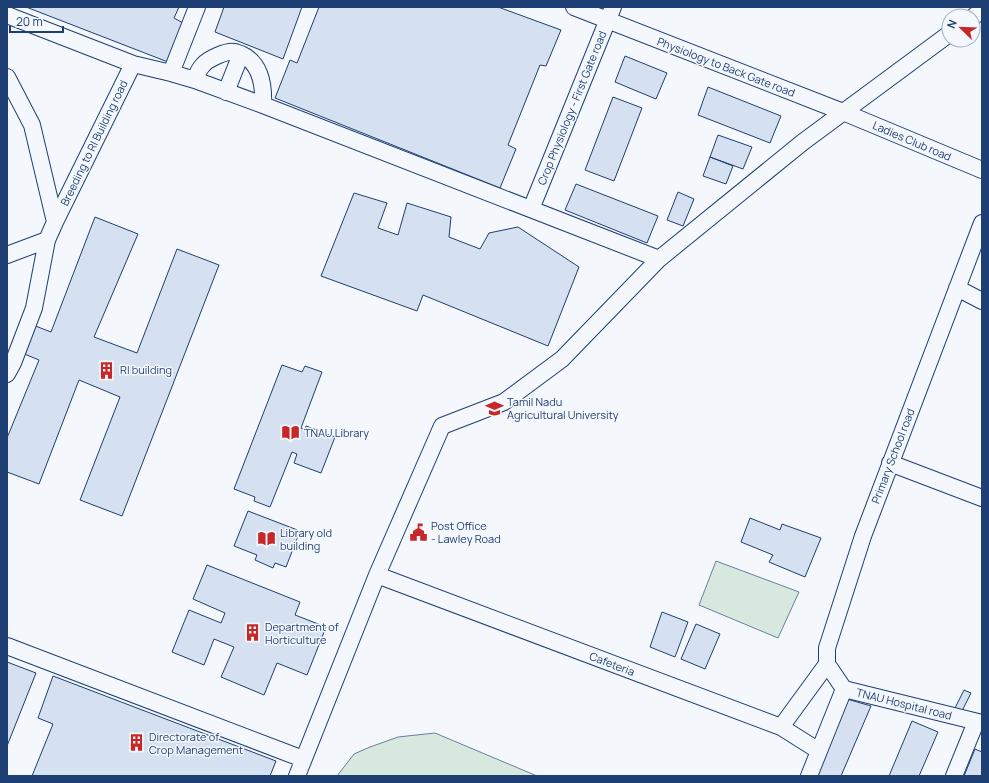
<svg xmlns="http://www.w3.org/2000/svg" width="989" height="783" viewBox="0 0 989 783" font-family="Manrope,sans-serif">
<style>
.green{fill:#d7e8df;stroke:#687fa3}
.building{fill:#d5e0f0;stroke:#1d3f73}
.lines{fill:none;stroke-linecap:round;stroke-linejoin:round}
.street-casing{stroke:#1d3f73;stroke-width:18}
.street{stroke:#f4f7fb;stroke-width:16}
.labels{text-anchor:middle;stroke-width:3;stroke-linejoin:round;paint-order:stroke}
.street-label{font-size:11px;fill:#1d3f73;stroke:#f4f7fb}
.poi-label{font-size:11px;fill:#1d3f73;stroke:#f4f7fb;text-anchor:start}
</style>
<rect width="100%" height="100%" fill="#f4f7fb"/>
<path class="green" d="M716,561L799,592L778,638L699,605Z
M435,733L537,776H337L354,754L370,747L398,737Z"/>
<path class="building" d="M26,7H179L174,18L183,23L168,62Z
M224,7H302L283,59L215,32Z
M319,7H498L561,30L546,66L540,65L508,145L516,149L500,188L275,98L290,60L297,63Z
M625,56L667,73L656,99L615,82Z
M708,87L781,116L770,143L698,115Z
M613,97L642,108L614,181L585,170Z
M718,135L752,147L743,169L710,157Z
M710,157L733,166L726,184L703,176Z
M576,184L658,216L647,243L565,210Z
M678,192L694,199L683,226L667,220Z
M354,193L387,203L378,228L398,235L407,203L451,217L449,237L480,249L489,233L518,227L579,267L548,346L423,295L417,311L321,276Z
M95,217L138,234L94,337L137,353L177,249L219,265L122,516L80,500L120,397L79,380L39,484L7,472V438L39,360L22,353L33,325L51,332Z
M282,365L302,372L305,366L322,372L301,428L305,430L306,426L335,437L321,473L294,463L297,454L292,452L270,507L254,501L255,497L234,489Z
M248,511L300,531L286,567L275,563L273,568L255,560L257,555L234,546Z
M750,518L780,530L782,524L821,538L805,577L769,562L773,555L741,542Z
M207,565L300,602L295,615L326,627L307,675L277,663L264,695L221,677L234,647L214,639L204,665L172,652L189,610L221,623L225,613L193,599Z
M662,612L688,622L675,657L650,647Z
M696,624L720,634L705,669L681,659Z
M7,662L36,673L7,746Z
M53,676L276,761L270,776H32L53,724L38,718Z
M964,690L971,693L962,711L955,708Z
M847,699L871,706L841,776H816Z
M912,721L938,732L919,776H889Z
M975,749L982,752V776H964Z"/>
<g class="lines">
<defs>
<path id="street" d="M197,7L171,73L195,80L263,105L659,259
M574,7L843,112L982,170
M7,15L133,64L171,73
M973,17L982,10
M7,77L32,125L55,222L47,240L7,255
M195,80C197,74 199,69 203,65C208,59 227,50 235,52C237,52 239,54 241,54
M226,92L241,54C261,63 264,85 263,105
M531,209L613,7
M55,222L133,64
M957,288L982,301
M7,374L13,363L34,308L47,240
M890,463L982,498
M377,575L781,727L819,751L809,776
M7,646L303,759
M844,689L827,664V648L863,536L982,223
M781,727L827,664
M819,751L844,689L982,723
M297,776L377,575L442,426L504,402L562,359L659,259L803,142L949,34
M954,776L976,722"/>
</defs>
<use href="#street" class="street-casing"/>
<use href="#street" class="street"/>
</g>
<defs>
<symbol id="building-bare" viewBox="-9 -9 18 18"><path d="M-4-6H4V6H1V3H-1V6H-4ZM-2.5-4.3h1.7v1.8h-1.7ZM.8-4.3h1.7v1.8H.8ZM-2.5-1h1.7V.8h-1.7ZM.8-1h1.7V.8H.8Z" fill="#c62828" stroke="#f4f7fb" stroke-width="2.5" paint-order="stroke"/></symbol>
<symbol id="university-bare" viewBox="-9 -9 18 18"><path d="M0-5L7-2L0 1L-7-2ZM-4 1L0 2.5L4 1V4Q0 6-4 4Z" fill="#c62828" stroke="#f4f7fb" stroke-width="2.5" paint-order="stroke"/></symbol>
<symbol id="library-bare" viewBox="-9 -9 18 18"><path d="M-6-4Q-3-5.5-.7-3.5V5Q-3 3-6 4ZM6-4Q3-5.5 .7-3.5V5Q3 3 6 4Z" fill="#c62828" stroke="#f4f7fb" stroke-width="2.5" paint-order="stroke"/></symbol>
<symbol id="civic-bare" viewBox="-9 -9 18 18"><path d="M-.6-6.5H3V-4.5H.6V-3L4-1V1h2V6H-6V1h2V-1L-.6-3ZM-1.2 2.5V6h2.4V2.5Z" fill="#c62828" stroke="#f4f7fb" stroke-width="2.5" paint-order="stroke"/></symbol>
</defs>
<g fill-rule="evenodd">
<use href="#building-bare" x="94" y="358" width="25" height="25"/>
<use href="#university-bare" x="482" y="396" width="25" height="25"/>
<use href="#library-bare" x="278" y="420" width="25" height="25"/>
<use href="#civic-bare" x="406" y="520" width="25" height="25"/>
<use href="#library-bare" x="254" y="526" width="25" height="25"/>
<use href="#building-bare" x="240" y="620" width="25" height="25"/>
<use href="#building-bare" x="124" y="730" width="25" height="25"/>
</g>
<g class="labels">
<g class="street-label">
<text transform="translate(726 67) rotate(21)" y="4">Physiology to Back Gate road</text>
<text transform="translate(572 108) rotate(-68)" y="4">Crop Physiology - First Gate road</text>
<text transform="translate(912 141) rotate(23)" y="4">Ladies Club road</text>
<text transform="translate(94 143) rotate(-64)" y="4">Breeding to RI Building road</text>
<text transform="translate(893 456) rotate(-69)" y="4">Primary School road</text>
<text transform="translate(612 664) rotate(21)" y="4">Cafeteria</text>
<text transform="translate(904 704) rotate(14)" y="4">TNAU Hospital road</text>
</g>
<g class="poi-label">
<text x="120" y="374">RI building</text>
<text x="507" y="406">Tamil Nadu<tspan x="507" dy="13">Agricultural University</tspan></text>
<text x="304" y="437">TNAU Library</text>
<text x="431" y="530">Post Office<tspan x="431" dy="13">- Lawley Road</tspan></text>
<text x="280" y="537">Library old<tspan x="280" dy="13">building</tspan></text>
<text x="265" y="631">Department of<tspan x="265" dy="13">Horticulture</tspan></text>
<text x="149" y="741">Directorate of<tspan x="149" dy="13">Crop Management</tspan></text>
</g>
</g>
<rect width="989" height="783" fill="none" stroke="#1d3f73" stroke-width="16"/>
<g transform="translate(961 28) rotate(293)"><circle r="19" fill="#f4f7fb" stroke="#9eadc5"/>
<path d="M0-3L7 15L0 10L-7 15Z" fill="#c62828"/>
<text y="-6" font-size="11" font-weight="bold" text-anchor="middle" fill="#1d3f73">N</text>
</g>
<path d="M10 26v6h53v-6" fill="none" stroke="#1d3f73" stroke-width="2"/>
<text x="16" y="26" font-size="12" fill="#1d3f73" stroke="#f4f7fb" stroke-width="3" paint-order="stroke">20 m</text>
</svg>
